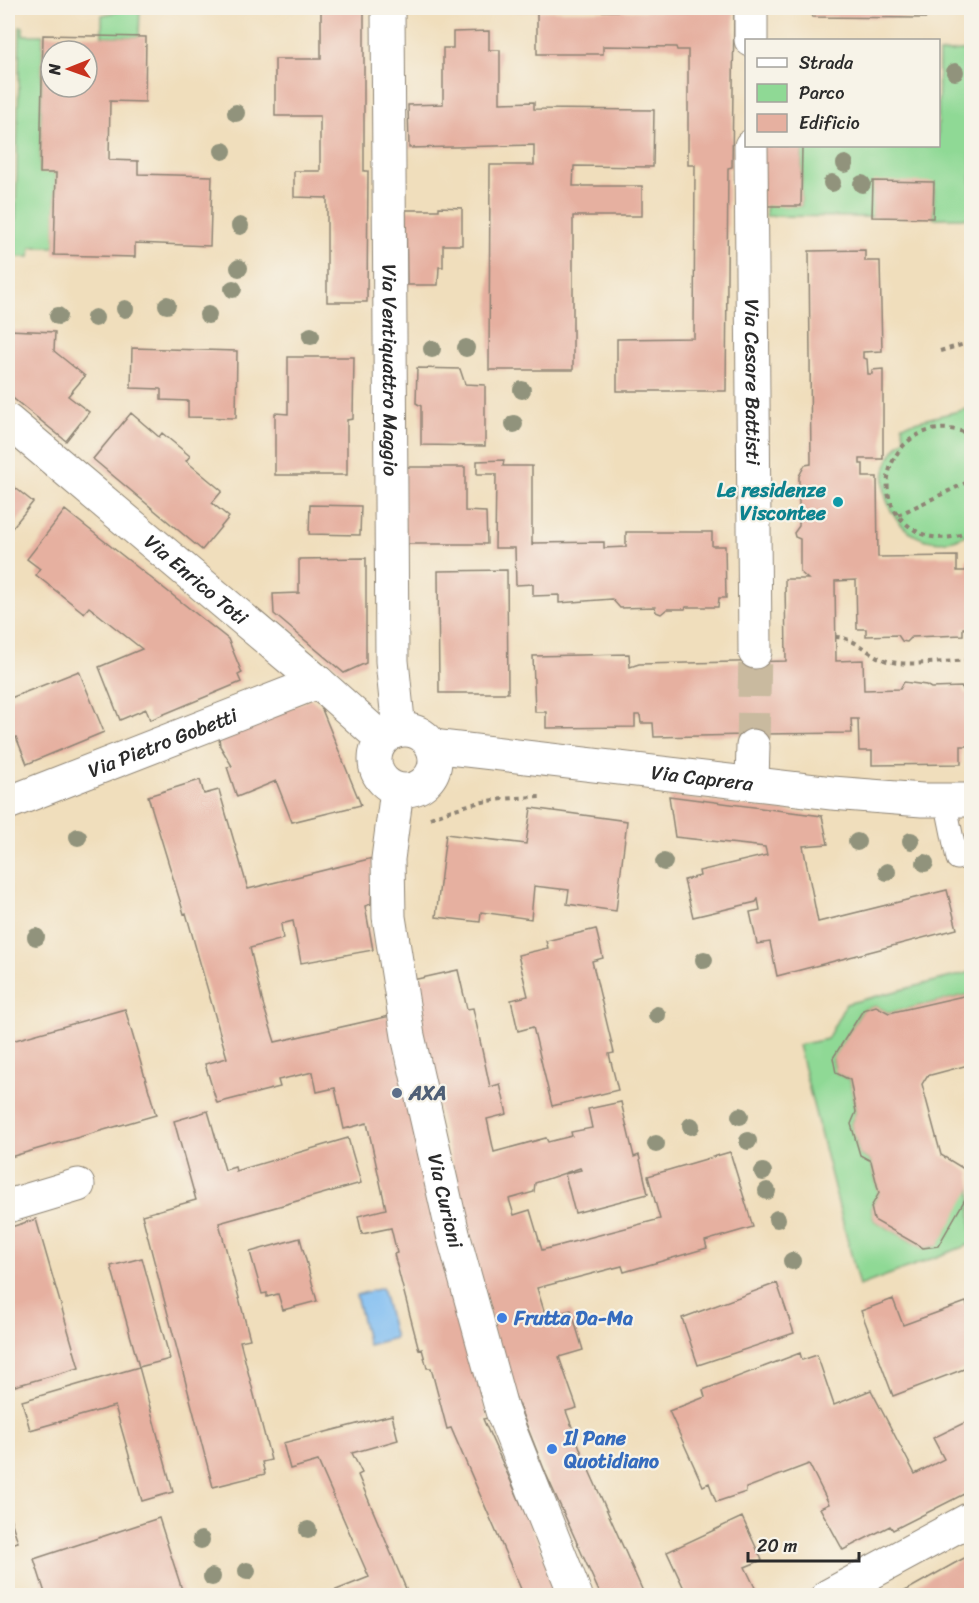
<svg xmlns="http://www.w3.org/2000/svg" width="979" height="1603" viewBox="0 0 979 1603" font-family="Sriracha,sans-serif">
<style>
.green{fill:#8fd995;stroke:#5d8260;stroke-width:1.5}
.water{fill:#7fbdf2;stroke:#55748e;stroke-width:1.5}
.building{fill:#e6b0a0;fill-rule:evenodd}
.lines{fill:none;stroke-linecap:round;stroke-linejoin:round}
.street-tunnel{stroke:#c9ba9f;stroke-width:33;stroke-dasharray:33 16;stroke-linecap:butt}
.lane-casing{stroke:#8e8474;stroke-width:23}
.street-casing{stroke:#8e8474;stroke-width:35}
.path{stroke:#8e8474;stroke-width:4;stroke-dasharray:4.5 4.5;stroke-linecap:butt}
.lane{stroke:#fff;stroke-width:21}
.street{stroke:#fff;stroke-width:33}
.tree{fill:#91937b}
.culture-dot{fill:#0f9aa8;stroke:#f7f3e8;stroke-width:2}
.service-dot{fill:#5c6f8a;stroke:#f7f3e8;stroke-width:2}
.shop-dot{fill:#3f7fe0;stroke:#f7f3e8;stroke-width:2}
.labels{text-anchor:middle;stroke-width:4.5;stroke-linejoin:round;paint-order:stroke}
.street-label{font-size:20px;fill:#2b2b2b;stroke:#f7f3e8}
.culture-label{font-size:20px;font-weight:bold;fill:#0d838f;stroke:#f7f3e8;text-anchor:end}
.service-label{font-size:20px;font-weight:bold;fill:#4e5e75;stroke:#f7f3e8;text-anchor:start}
.shop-label{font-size:20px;font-weight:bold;fill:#366cbe;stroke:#f7f3e8;text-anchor:start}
</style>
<rect width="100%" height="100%" fill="#f7f3e8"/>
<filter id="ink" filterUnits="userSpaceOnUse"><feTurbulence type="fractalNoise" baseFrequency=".0167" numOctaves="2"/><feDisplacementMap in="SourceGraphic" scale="12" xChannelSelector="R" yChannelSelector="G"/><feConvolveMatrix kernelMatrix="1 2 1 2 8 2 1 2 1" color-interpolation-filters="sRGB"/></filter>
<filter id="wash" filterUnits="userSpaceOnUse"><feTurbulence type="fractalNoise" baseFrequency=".008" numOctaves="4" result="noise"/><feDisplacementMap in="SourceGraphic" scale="24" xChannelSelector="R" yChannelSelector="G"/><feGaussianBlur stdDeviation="1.35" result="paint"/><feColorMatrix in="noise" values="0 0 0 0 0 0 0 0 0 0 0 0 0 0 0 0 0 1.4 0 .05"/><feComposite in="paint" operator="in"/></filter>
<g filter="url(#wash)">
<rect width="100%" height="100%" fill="#f0debc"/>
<path class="green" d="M121,8H140L139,37L102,36V15L116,12Z
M20,27H23V35H43L40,172L56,173L55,247H31L30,257H15Z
M971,50V236L967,218H933L934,183L872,217L766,216V205L801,206L802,146H938L939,53Z
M971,408V532C909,571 852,483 905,439L902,425Z
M971,972V994L889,1013L876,1006L863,1010L833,1059L836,1073L850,1080L856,1112L851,1124L860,1155L871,1161L879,1193L871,1207L874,1220L923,1248L937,1246L971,1187V1244L859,1286L798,1045L827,1039L846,1004Z"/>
<path class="water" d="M382,1288L395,1338L368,1345L356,1295Z"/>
<g id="blocks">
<path class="building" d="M321,8H364V171H368L367,302H327V198L294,197V171H320V116H275V59H321Z
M495,8H534V11H495Z
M812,8H972V10H926V18L812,17Z
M537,11H734L732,167L728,168L726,391H617V339L694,338L695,165H688V50H677L676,47L603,46V54H537Z
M489,31V50H500V103L534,102V109L654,110L653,167L574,166L573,186H642V216H573V370H489L490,165H534V145L409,148L408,105L443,104V48H453V32Z
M43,35L146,37L145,102L110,101L109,160L138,161V174L212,176L210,246L135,243V257L54,255L56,173H40ZM51,51H87V87H51Z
M762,146H802L801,206H761Z
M873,181L934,182L933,218L872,217Z
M439,207L462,208V245H443V267H439L438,285H407L406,210H439Z
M865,250V261H880L882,351L863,352V358L867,359L868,374H872V370L883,369V459H860V464H863V477H877L878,557L957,556V571H966V559L972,557V628H963V635L912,637L907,642L902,641L898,635L866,636V629H857L856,580L835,581L836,661L863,660L864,690L900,689L904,682L926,685L931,688L962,687L965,694L972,691V746H961V764L872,765V751H859L858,719H851L852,733L762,734V726H745V735L654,737L653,723H641L640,715H635V727L546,728V712H535L533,656L629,654L630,667L639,664L786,661L785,579H808L800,572V539L795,537L794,533L799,526V476L805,465L811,464L809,251Z
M8,330L55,332L54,351L85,376L68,396L89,412L66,441L9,395L12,391L8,387Z
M132,348L237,351L236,418L188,417V401L161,400V389L131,388Z
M288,357H354L353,419L347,420V475H275V413L288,414Z
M417,368L460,369L465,384L485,385V446L421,445V406L416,403Z
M131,413L159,437L162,433L190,456L186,461L222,491L212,503L229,517L202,550L93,459Z
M504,460L503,466H532V546L533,543L604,542V548L626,547V532H712V546H725L726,598H719L718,607H686L685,609H667L661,614L656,612L655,607L620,608L612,599L559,603V595L533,596V584L516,585L515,548H495L496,474H477V461Z
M404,467H465V511L486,512L487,544H404Z
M8,482L33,502L8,533Z
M310,505L361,506L360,535L309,534Z
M65,510L228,639L242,673L238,675L241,682L150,720L146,709L120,720L99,667L142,649L89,607L84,613L36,575L40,569L27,559Z
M366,558V663L344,673L274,614L273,594L299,593V559Z
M507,570L508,693H439L438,571Z
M79,671L104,732L27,764L16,737L8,740V699Z
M311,699L321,707L361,805L292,822L276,781L237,797L227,767L232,766L220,746L219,737Z
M200,780L204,794L219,790L248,889L373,858L371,904L365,906L373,950L301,963L293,921L281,924L283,939L250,948L263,1004L275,1042L390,1016L488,1418L483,1419L562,1596H524L451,1428L447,1429L431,1368H427L422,1349L419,1350L394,1254L397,1253L391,1228L362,1234L358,1216L386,1209L367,1123L344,1129L335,1088L317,1092L313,1072L278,1080L280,1087L217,1103L205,1064L227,1058L186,913L184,914L148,796Z
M669,796L822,816L828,844L803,846L818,922L947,890L957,929L777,976L770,942L757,944L750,912L760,910L758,899L756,902L693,917L684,880L700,876L699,871L767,855L765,847L675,837Z
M531,808L627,821L616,911L567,904L569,890L534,886L531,919L481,912L480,922L436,917L446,834L526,844Z
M596,929L603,958L592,961L614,1053L609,1054L618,1090L552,1106L533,1027L518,1031L511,1000L528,996L518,955L548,948L546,941Z
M458,970L467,1009L473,1008L490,1087L500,1084L507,1114L487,1119L494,1152L546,1138L548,1142L572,1136L571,1132L592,1128L588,1109L621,1102L634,1157L639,1155L648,1194L575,1213L565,1174L581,1170L580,1168L535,1183L534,1192L509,1199L514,1215L530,1210L542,1250L660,1219L648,1176L730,1152L753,1227L705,1241L707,1248L624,1272L622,1266L537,1288L546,1317L571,1310L583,1350L559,1357L577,1408L566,1411L584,1459L645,1596H601L546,1474L500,1358L408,981Z
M972,994V1064L927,1076L922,1084L941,1155L969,1172L972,1187L938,1246L923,1248L874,1220L871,1207L879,1193L871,1161L860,1155L851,1124L856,1112L850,1080L836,1073L833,1058L863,1010L876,1006L889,1013Z
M125,1009L156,1115L10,1157L8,1147V1042Z
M208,1111L225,1170L235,1167L236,1171L348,1138L361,1183L219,1223L250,1339L240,1341L271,1460L262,1462L265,1474L213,1487L142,1215L196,1200L174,1121Z
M36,1219L79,1368L8,1388V1228Z
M300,1238L317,1301L283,1310L278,1294L267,1297V1293L262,1294L250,1252Z
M142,1258L170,1359L139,1367L111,1266Z
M777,1283L794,1333L698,1365L682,1318Z
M893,1299L903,1325L966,1302L972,1318V1366L893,1396L861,1311Z
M800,1353L802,1360L817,1355L834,1405L871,1390L915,1474L944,1459L933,1438L972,1419V1490L893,1530L890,1526L843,1550L820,1508L829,1504L809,1464L746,1488V1492L716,1502L709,1483L703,1486L669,1411L705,1397L703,1390Z
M139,1367L173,1492L142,1501L115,1406L30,1430L22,1401Z
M392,1415L398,1440L352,1453L362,1473L358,1475L409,1596H321L369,1577L318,1461L290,1469L283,1443Z
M8,1511L18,1542L8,1545Z
M742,1517L762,1560L745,1567L759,1596H681L686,1593L667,1552Z
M159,1518L184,1596H46L34,1559Z
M972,1554V1596H896L955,1563Z"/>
</g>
</g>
<g filter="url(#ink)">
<use href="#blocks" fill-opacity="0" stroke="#8e8474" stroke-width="1.5"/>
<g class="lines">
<path class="street-tunnel" d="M753,746L755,652"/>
<defs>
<path id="lane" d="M945,800L957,859"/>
<g id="street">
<path id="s1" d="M388,8L392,661L399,730"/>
<path d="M751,40V8"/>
<path id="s2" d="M751,146L755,652"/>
<path id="s3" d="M8,421L318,682L382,739"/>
<circle cx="405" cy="760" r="30"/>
<path id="s4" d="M432,746L832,793L922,800H972"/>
<path d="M752,782L753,746"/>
<path id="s5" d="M397,790L388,859L389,917L408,1036L453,1234L502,1411L576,1596"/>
<path id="s6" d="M8,803L318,682"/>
<path d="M8,1206L78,1185"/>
<path d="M828,1596L972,1518"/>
</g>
</defs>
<use href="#lane" class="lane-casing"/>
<use href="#street" class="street-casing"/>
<path class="path" d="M940,351L972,342
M972,435C900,404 854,497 918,532C936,541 954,539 972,530
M898,515L972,480
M835,637C857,637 870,658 891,662C913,666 948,661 972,660
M430,818C473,801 497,798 542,797"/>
<use href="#lane" class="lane"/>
<use href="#street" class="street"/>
</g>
<g class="tree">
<circle cx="955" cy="72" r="9"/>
<circle cx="236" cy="113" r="9"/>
<circle cx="223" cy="151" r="9"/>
<circle cx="845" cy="164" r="9"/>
<circle cx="832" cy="183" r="9"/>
<circle cx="862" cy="184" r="9"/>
<circle cx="240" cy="226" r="9"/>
<circle cx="239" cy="268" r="9"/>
<circle cx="233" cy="289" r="9"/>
<circle cx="167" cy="305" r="9"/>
<circle cx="125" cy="309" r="9"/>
<circle cx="208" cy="315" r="9"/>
<circle cx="58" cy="316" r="9"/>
<circle cx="95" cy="318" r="9"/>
<circle cx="311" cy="336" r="9"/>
<circle cx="466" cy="348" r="9"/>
<circle cx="432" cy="349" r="9"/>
<circle cx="522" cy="390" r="9"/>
<circle cx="514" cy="424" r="9"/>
<circle cx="78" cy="837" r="9"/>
<circle cx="911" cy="841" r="9"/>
<circle cx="857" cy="842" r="9"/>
<circle cx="664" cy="862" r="9"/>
<circle cx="925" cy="863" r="9"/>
<circle cx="887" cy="872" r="9"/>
<circle cx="36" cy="937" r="9"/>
<circle cx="704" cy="960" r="9"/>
<circle cx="657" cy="1015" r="9"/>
<circle cx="740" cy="1116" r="9"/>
<circle cx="691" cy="1126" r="9"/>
<circle cx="748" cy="1141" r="9"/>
<circle cx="656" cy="1144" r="9"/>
<circle cx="763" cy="1172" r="9"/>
<circle cx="767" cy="1191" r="9"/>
<circle cx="777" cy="1219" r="9"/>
<circle cx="792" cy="1261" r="9"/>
<circle cx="308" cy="1530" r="9"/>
<circle cx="201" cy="1540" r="9"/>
<circle cx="247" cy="1571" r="9"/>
<circle cx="212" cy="1577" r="9"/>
</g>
</g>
<circle class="culture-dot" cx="838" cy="502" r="6"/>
<circle class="service-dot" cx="397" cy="1093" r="6"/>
<g class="shop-dot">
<circle cx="502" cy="1318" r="6"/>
<circle cx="552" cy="1449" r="6"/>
</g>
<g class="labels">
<g class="street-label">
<text dy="7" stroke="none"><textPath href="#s1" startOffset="362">Via Ventiquattro Maggio</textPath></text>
<text dy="7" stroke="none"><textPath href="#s2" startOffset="236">Via Cesare Battisti</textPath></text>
<text dy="7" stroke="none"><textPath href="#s3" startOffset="246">Via Enrico Toti</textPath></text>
<text dy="7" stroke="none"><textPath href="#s6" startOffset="166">Via Pietro Gobetti</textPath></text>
<text dy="7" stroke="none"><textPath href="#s4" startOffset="272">Via Caprera</textPath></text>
<text dy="7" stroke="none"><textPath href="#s5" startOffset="417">Via Curioni</textPath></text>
</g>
<g class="culture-label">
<text x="826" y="497">Le residenze<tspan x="826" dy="23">Viscontee</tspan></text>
</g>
<g class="service-label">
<text x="409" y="1100">AXA</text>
</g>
<g class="shop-label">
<text x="514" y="1325">Frutta Da-Ma</text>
<text x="564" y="1445">Il Pane<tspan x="564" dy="23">Quotidiano</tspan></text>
</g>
</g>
<rect width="979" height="1603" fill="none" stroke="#f7f3e8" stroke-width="30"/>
<rect x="745" y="39" width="195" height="108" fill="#f7f3e8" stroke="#a5a39c" stroke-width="1.5"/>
<rect x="757" y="58" width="30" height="9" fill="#ffffff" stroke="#a5a39c" stroke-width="1.5"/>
<text x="799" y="69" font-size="18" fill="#2b2b2b">Strada</text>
<rect x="757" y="84" width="30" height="18" fill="#8fd995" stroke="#a5a39c" stroke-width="1.5"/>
<text x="799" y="99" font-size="18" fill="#2b2b2b">Parco</text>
<rect x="757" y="114" width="30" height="18" fill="#e6b0a0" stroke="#a5a39c" stroke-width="1.5"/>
<text x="799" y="129" font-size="18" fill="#2b2b2b">Edificio</text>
<g transform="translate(69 69) rotate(269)"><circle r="28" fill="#f7f3e8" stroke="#a5a39c" stroke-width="1.5"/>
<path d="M0-4.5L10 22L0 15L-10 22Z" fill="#c8321e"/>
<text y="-9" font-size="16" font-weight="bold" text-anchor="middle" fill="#2b2b2b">N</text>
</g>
<path d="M748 1552v9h111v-9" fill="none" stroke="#2b2b2b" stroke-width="3"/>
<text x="757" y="1552" font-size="18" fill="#2b2b2b" stroke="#f7f3e8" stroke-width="4.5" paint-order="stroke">20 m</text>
</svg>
